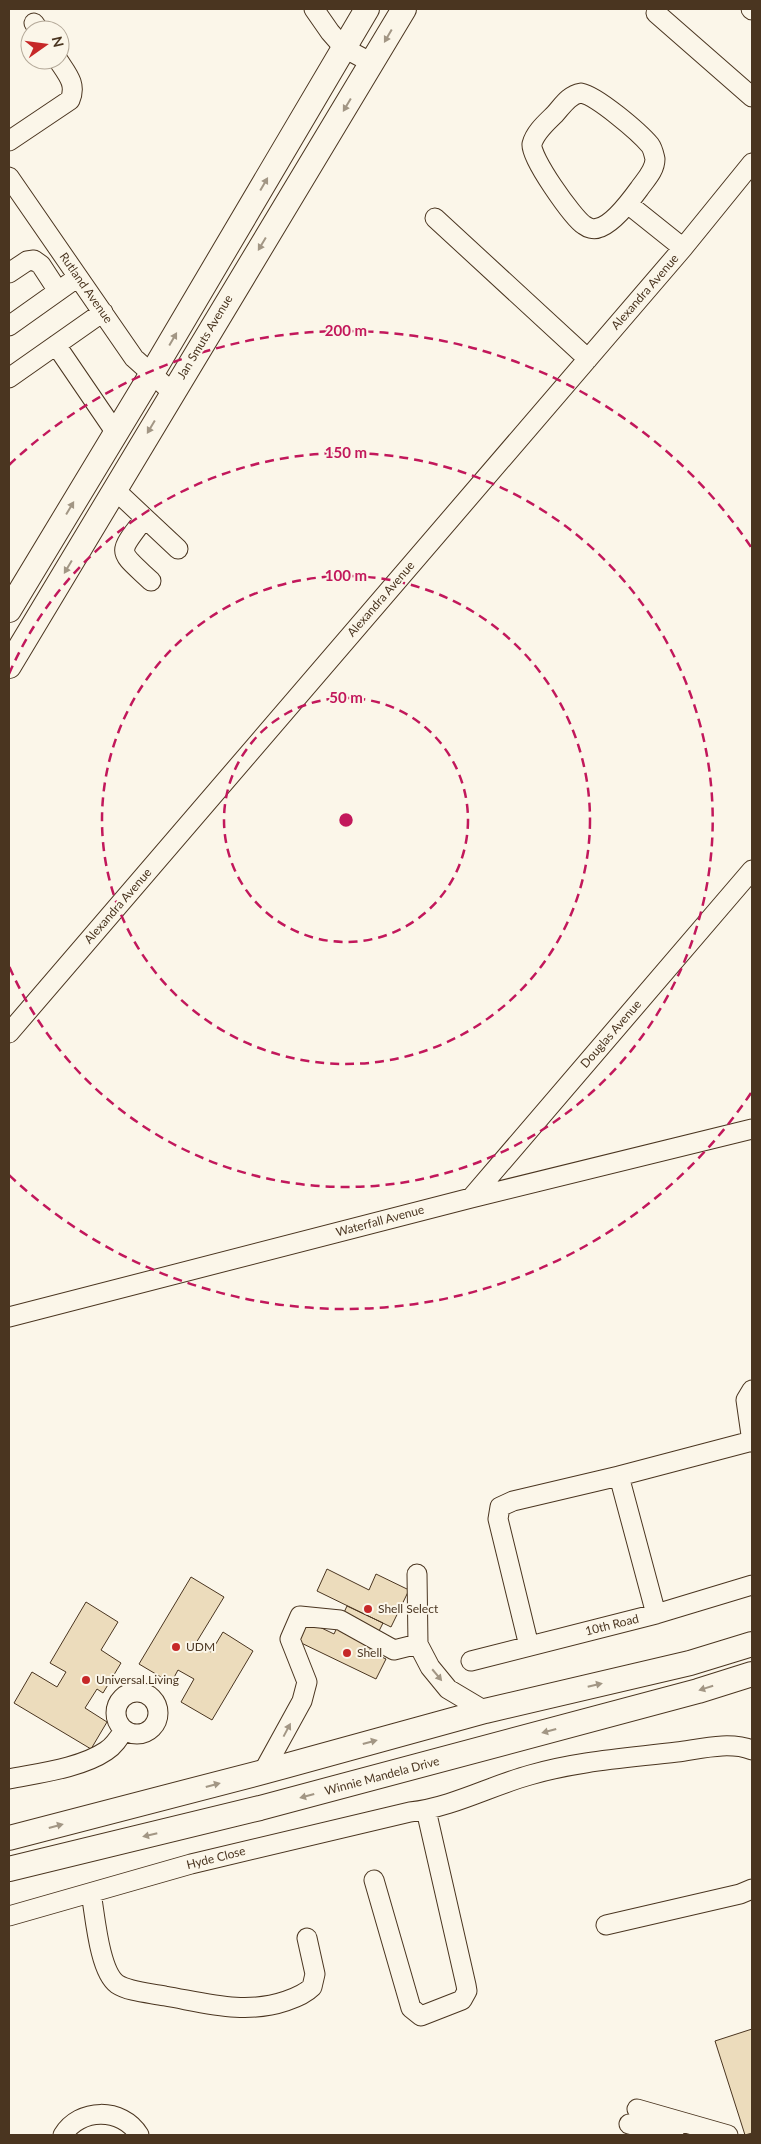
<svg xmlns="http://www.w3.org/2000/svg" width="761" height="2144" viewBox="0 0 761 2144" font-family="Lato,sans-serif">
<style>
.building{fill:#ecdcbc;stroke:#4a3520}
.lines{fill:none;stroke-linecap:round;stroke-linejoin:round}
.minor-casing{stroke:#4a3520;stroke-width:21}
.major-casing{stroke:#4a3520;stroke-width:26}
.minor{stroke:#fbf6e9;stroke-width:19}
.major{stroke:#fbf6e9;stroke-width:24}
.oneway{fill:#a29684}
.ring{fill:none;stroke:#c2185b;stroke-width:2.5;stroke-dasharray:9 6}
.poi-dot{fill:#c62828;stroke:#fbf6e9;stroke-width:2}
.labels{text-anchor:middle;stroke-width:4;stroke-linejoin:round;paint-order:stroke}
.street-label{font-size:12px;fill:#4a3520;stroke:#fbf6e9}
.poi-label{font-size:12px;fill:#4a3520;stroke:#fbf6e9;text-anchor:start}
.centre{fill:#c2185b;stroke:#fbf6e9;stroke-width:2.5}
.ring-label{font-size:15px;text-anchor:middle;font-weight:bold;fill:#c2185b;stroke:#fbf6e9;stroke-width:4;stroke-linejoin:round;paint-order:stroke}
</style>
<rect width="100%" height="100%" fill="#fbf6e9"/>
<path class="building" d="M327,1569L369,1590L376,1574L409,1590L391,1627L317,1591Z
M191,1577L224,1597L196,1643L211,1652L223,1632L253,1651L212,1720L181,1702L194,1679L178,1670L171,1683L139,1664Z
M86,1602L118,1622L101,1650L121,1663L103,1693L97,1689L85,1708L107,1722L91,1749L14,1703L32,1672L57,1687L66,1672L50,1663Z
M347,1606L383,1623L369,1651L386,1659L376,1679L295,1640L305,1620L334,1634Z
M752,2029V2133L745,2135L715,2041Z"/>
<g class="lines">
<defs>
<path id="minor" d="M314,9L330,32L344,48L372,63
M751,9L752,10
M656,13L752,97
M34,23L39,30
M581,93C597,96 639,132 650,145C653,149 654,155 655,159C655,171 645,180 639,189C631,200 612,225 598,228C594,230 588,228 584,225C573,218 529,156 532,144C535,132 547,122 555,114C563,105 569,95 581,93Z
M9,141L70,100C77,84 67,74 58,60
M9,177L134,358L172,392
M628,204L683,248
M435,218L588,359
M9,273L27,261L34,260L41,265L58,291
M9,326L78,277
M56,345L116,433
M9,378L103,312
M114,489L178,549
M145,518C116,555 118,550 151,581
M9,1033L683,248L752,163
M471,1198L752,870
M9,1317L471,1198L752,1129
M752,1390L746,1400L752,1442
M619,1476L656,1614
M417,1574L418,1644
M529,1646L498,1519L500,1507L513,1501L619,1476L752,1441
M471,1661L656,1614L752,1585
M116 1713a21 21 0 1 1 42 0a21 21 0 1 1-42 0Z
M263,1772L302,1701L307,1682L290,1639L300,1616L340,1620L394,1650L418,1644L430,1667L448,1689L485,1711
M9,1779C39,1773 81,1768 106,1751C114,1746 119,1738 124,1730
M374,1880L411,2008L421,2016L462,2000L467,1991L466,1985L426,1810
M91,1893C95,1914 99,1971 117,1984C129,1992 151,1993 165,1996C206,2003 245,2015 286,2001C295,1998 305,1994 312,1987L315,1974L307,1938
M9,1916L191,1864L410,1812C453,1807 490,1786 530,1775C577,1761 628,1758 677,1752C700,1749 729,1741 752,1750
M606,1925L740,1894L752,1889
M637,2109L728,2135
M629,2124L674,2135
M63,2135C79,2108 122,2107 139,2135"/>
<path id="major" d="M9,610L151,375L367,9
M9,666L404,9
M9,1838L263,1772L485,1711L690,1663L752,1644
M9,1869L260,1808L698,1691L752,1674"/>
</defs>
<use href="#minor" class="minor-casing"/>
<use href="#major" class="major-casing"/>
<use href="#minor" class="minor"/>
<use href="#major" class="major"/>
</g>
<defs><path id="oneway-solid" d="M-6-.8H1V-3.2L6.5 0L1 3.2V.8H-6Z" transform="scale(1.25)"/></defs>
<g class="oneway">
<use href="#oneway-solid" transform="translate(388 36) rotate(120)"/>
<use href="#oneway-solid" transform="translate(347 105) rotate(121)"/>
<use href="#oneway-solid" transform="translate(264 184) rotate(-60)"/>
<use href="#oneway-solid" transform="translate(262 244) rotate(121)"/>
<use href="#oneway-solid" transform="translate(173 339) rotate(-60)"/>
<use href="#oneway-solid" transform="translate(151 427) rotate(121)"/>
<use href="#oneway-solid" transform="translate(70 508) rotate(-59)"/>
<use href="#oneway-solid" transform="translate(68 567) rotate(121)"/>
<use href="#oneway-solid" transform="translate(437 1675) rotate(50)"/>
<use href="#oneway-solid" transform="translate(595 1685) rotate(-13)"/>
<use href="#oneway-solid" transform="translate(706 1688) rotate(163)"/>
<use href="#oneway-solid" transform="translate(287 1730) rotate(-62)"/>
<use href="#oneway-solid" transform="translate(549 1731) rotate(165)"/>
<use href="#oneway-solid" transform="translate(370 1742) rotate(-15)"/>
<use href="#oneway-solid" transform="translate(213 1785) rotate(-15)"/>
<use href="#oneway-solid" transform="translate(307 1796) rotate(165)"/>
<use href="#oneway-solid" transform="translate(56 1826) rotate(-15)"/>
<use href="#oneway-solid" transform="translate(150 1835) rotate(167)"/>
</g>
<g class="ring">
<circle cx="346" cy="820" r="122"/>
<circle cx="346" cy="820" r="244"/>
<path d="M9 674A367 367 0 1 1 9 966"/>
<path d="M751 1093A489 489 0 0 1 9 1175M9 465A489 489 0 0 1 751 547"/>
</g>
<g class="poi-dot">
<circle cx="368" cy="1609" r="5"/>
<circle cx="176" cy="1647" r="5"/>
<circle cx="347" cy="1653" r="5"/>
<circle cx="86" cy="1680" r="5"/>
</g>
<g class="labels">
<g class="street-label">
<text transform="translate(86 288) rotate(55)" y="4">Rutland Avenue</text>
<text transform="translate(645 292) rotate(-49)" y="4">Alexandra Avenue</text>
<text transform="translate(205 337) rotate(-59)" y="4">Jan Smuts Avenue</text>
<text transform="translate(381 599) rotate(-49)" y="4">Alexandra Avenue</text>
<text transform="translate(118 906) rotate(-49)" y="4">Alexandra Avenue</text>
<text transform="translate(611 1034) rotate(-49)" y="4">Douglas Avenue</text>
<text transform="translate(380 1221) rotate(-15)" y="4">Waterfall Avenue</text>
<text transform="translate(612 1625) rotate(-14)" y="4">10th Road</text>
<text transform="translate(382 1776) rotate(-15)" y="4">Winnie Mandela Drive</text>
<text transform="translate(216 1858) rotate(-14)" y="4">Hyde Close</text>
</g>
<g class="poi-label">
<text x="378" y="1613">Shell Select</text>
<text x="186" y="1651">UDM</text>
<text x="357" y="1657">Shell</text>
<text x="96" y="1684">Universal Living</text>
</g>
</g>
<circle cx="346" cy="820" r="8" class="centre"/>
<g class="ring-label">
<text x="346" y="336">200 m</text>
<text x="346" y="458">150 m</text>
<text x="346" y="581">100 m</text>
<text x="346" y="703">50 m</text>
</g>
<rect width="761" height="2144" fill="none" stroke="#4a3520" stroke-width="20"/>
<g transform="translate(45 45) rotate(76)"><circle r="24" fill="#fbf6e9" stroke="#b4a999"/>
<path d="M0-4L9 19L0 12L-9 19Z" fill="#c62828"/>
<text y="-8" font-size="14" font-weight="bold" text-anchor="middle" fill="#4a3520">N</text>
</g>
</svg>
